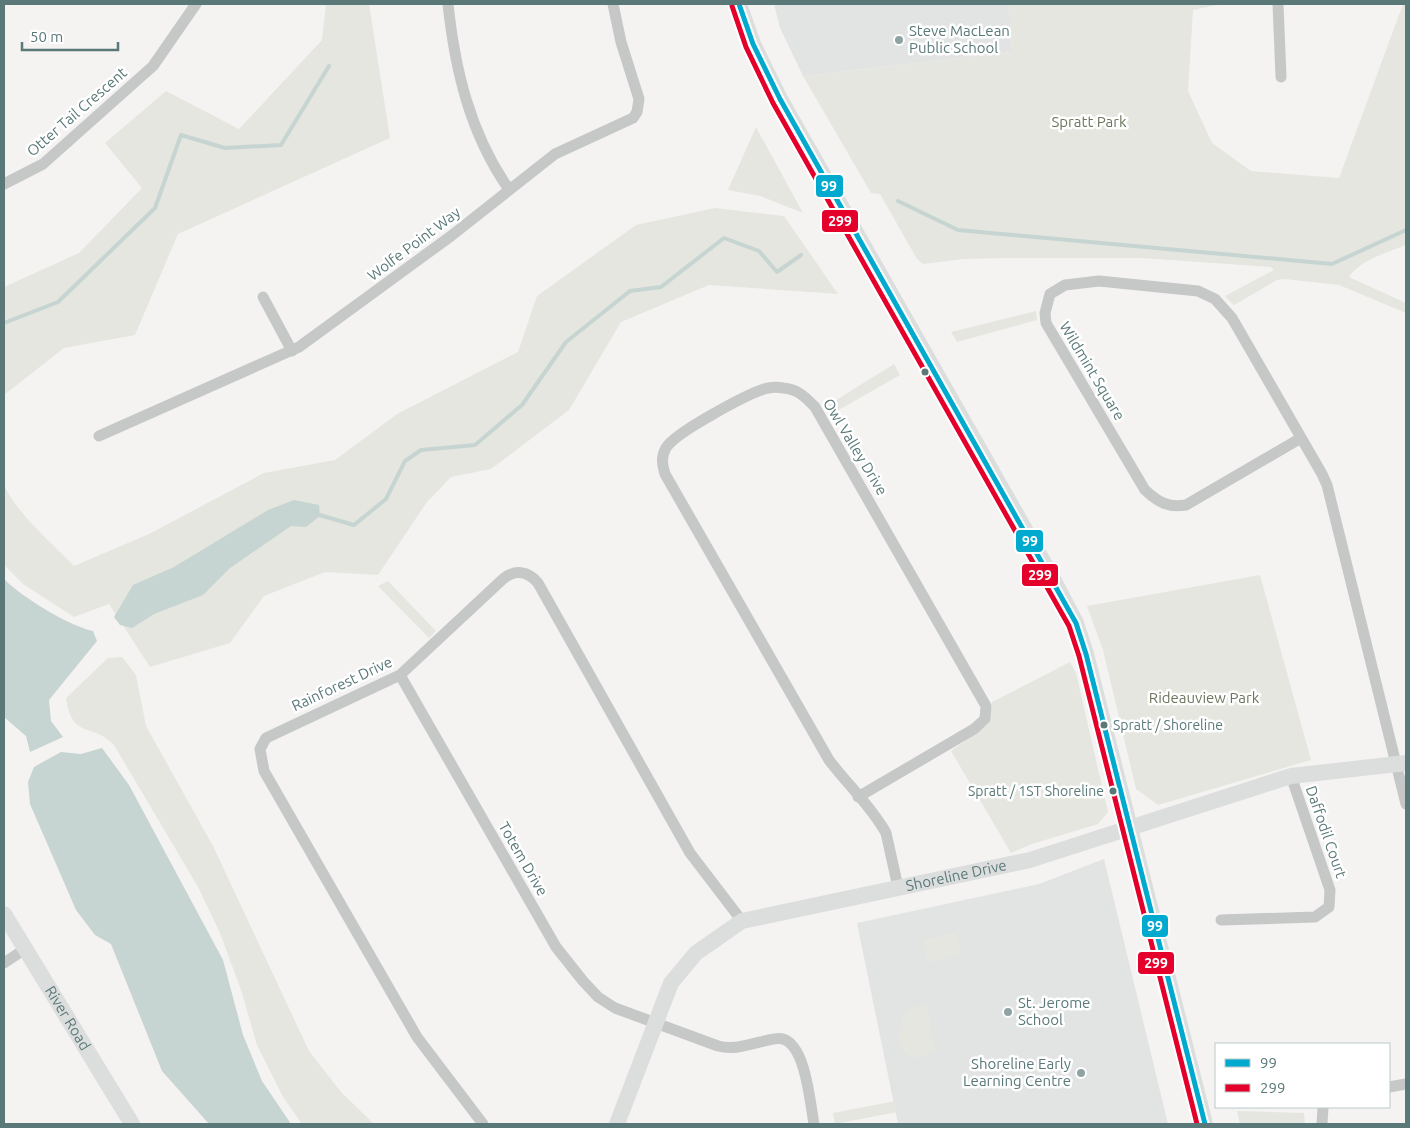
<svg xmlns="http://www.w3.org/2000/svg" width="1410" height="1128" viewBox="0 0 1410 1128" font-family="Ubuntu,sans-serif">
<style>
.built{fill:#e2e4e3}
.green{fill:#e5e6df}
.water{fill:#c6d4d2}
.lines{fill:none;stroke-linecap:round;stroke-linejoin:round}
.stream{stroke:#c6d4d2;stroke-width:4}
.street{stroke:#c6c8c8;stroke-width:11}
.secondary{stroke:#dcdede;stroke-width:16}
.bus-1-casing{stroke:#fff;stroke-width:9}
.bus-2-casing{stroke:#fff;stroke-width:9}
.bus-1{stroke:#00a9ce;stroke-width:5}
.bus-2{stroke:#e4002b;stroke-width:5}
.poi-dot{fill:#90a3a3;stroke:#fff;stroke-width:2}
.bus-dot{fill:#5a7878;stroke:#fff;stroke-width:2}
.labels{text-anchor:middle;stroke-width:5;stroke-linejoin:round;paint-order:stroke}
.bus-label{font-size:14px;fill:#5a7878;stroke:#fff;text-anchor:start}
.poi-label{font-size:15px;fill:#5a7878;stroke:#fff;text-anchor:start}
.street-label{font-size:15px;fill:#5a7878;stroke:#fff}
.park-label{font-size:15px;fill:#6c765d;stroke:#fff}
.line-badge{stroke:#fff;stroke-width:2}
.badge-label{font-size:14px;text-anchor:middle;font-weight:bold;fill:#fff}
</style>
<rect width="100%" height="100%" fill="#f4f3f2"/>
<path class="built" d="M774,4H1009L1012,52L803,76L780,28Z
M1104,859L1168,1124H898L857,923L1039,884Z"/>
<path class="green" d="M326,4H369L390,138L178,234L135,335L64,348L4,395V287L79,253L142,188L105,143L166,91L239,129L322,40Z
M1009,4H1222L1193,10L1188,91L1212,143L1251,171L1339,178L1403,4H1406V245C1387,253 1361,259 1349,277L1406,303V313L1339,285L1285,279L1277,280L1234,305L1225,296L1274,270L1271,267L1141,258H1005L963,259L923,264L917,259L880,194L871,193L803,76L1012,52Z
M756,127L803,213L760,196L728,190Z
M715,208L784,216L838,294L709,285L621,322L569,410L491,469L451,477L427,502L378,575L325,572L264,596L230,643L150,667L109,604L74,617L23,584L4,565V485C17,514 52,543 74,566L149,534L264,473L335,460L397,414L518,352L537,296L636,225Z
M1036,311L1037,320L957,342L951,332Z
M894,364L900,375L830,415L825,407Z
M1260,575L1311,760L1158,805L1136,789L1103,650L1087,606Z
M388,581L436,631L429,638L378,586Z
M122,657L136,675L146,726L213,846L309,1051L341,1092L374,1124H302L283,1097L257,1045L241,990L220,933L198,887L114,745C92,722 72,740 66,698L108,658Z
M1070,662L1076,673L1108,812L1098,824L1032,844L1011,853L951,751L990,723L992,702Z
M957,932L962,954L928,962L923,940Z
M926,1004L936,1052C929,1053 919,1058 913,1057C891,1052 899,1021 909,1009Z
M895,1101L897,1112L835,1124L833,1113Z
M1237,1111L1304,1113L1305,1124H1240Z"/>
<path class="water" d="M294,500L319,505L320,516L306,527L291,526L230,568L203,595L154,614L132,628L120,625L114,617L133,585L174,567L268,510Z
M4,579C22,597 67,625 93,631L97,641L49,700L51,721L63,737L30,752L26,736L4,717Z
M102,748L129,785L223,960L243,1035L262,1081L291,1124H209L162,1071L111,944L95,935L76,910L30,804L28,782L34,767L61,752L81,754Z"/>
<g class="lines">
<path class="stream" d="M898,201L958,230L1332,264L1406,230
M4,323L58,302L155,208L181,135L225,148L281,145L329,66
M316,514L354,525L386,499L405,461L421,450L475,445L522,405L566,342L630,291L661,287L724,238L759,251L777,272L801,255"/>
<path class="street" d="M448,4C455,70 470,133 508,188
M1278,4L1281,77
M4,184L43,164L153,66L196,4
M263,297L292,351
M99,436L299,347L451,236L555,154L633,118L637,112L639,99L621,42L613,4
M1301,438L1186,505C1168,508 1158,502 1145,490L1046,323L1045,313L1050,294L1065,285L1099,281L1198,291L1215,299L1232,318L1322,474L1327,485L1406,804
M400,675L556,947L583,981L598,997L615,1008L718,1046C734,1050 748,1045 764,1041C770,1040 777,1037 783,1039C806,1046 810,1103 814,1124
M858,797L974,729L985,719L986,706L815,407C805,397 798,389 783,388C778,387 770,387 764,389C746,395 674,433 666,448C661,456 662,464 665,474L829,760C847,784 871,806 886,833L898,887
M1221,920L1315,917L1329,907L1330,890L1291,776
M4,963L25,949
M1389,1087L1406,1084
M483,1124L417,1037L264,771L260,749L266,738L400,675L503,579C515,569 528,571 538,583L690,853L742,921
M1322,1124L1323,1107"/>
<g class="secondary">
<path d="M739,4L753,44L780,99L1052,577L1076,623L1086,654L1205,1124"/>
<path id="s1" d="M4,914L132,1124"/>
<path id="s2" d="M617,1124L671,983L696,953L742,921L1030,860L1291,776L1406,763"/>
</g>
<defs>
<path id="bus-1" d="M739,4L753,44L780,99L1076,623L1086,654L1205,1124"/>
<path id="bus-2" d="M732,6L746,47L773,103L1069,626L1079,656L1197,1124"/>
</defs>
<use href="#bus-1" class="bus-1-casing"/>
<use href="#bus-2" class="bus-2-casing"/>
<use href="#bus-1" class="bus-1"/>
<use href="#bus-2" class="bus-2"/>
</g>
<g class="poi-dot">
<circle cx="899" cy="40" r="5"/>
<circle cx="1008" cy="1012" r="5"/>
<circle cx="1081" cy="1073" r="5"/>
</g>
<g class="bus-dot">
<circle cx="925" cy="372" r="4.5"/>
<circle cx="1104" cy="725" r="4.5"/>
<circle cx="1113" cy="791" r="4.5"/>
</g>
<g class="labels">
<g class="bus-label">
<text x="1113" y="730">Spratt / Shoreline</text>
<text x="1104" y="796" text-anchor="end">Spratt / 1ST Shoreline</text>
</g>
<g class="poi-label">
<text x="909" y="36">Steve MacLean<tspan x="909" dy="17">Public School</tspan></text>
<text x="1018" y="1008">St. Jerome<tspan x="1018" dy="17">School</tspan></text>
<text x="1071" y="1069" text-anchor="end">Shoreline Early<tspan x="1071" dy="17">Learning Centre</tspan></text>
</g>
<g class="street-label">
<text transform="translate(77 112) rotate(-41)" y="5">Otter Tail Crescent</text>
<text transform="translate(414 244) rotate(-37)" y="5">Wolfe Point Way</text>
<text transform="translate(1092 371) rotate(59)" y="5">Wildmint Square</text>
<text transform="translate(855 447) rotate(59)" y="5">Owl Valley Drive</text>
<text transform="translate(342 684) rotate(-25)" y="5">Rainforest Drive</text>
<text transform="translate(1326 832) rotate(71)" y="5">Daffodil Court</text>
<text transform="translate(523 859) rotate(60)" y="5">Totem Drive</text>
<text dy="5" stroke="none"><textPath href="#s2" startOffset="465">Shoreline Drive</textPath></text>
<text dy="5" stroke="none"><textPath href="#s1" startOffset="122">River Road</textPath></text>
</g>
<g class="park-label">
<text x="1089" y="127">Spratt Park</text>
<text x="1204" y="703">Rideauview Park</text>
</g>
</g>
<g class="line-badge">
<rect x="815" y="174" width="29" height="24" rx="5" fill="#00a9ce"/>
<rect x="821" y="209" width="38" height="24" rx="5" fill="#e4002b"/>
<rect x="1015" y="529" width="29" height="24" rx="5" fill="#00a9ce"/>
<rect x="1021" y="563" width="38" height="24" rx="5" fill="#e4002b"/>
<rect x="1141" y="914" width="28" height="24" rx="5" fill="#00a9ce"/>
<rect x="1137" y="951" width="38" height="24" rx="5" fill="#e4002b"/>
</g>
<g class="badge-label">
<text x="829" y="191">99</text>
<text x="840" y="226">299</text>
<text x="1030" y="546">99</text>
<text x="1040" y="580">299</text>
<text x="1155" y="931">99</text>
<text x="1156" y="968">299</text>
</g>
<rect width="1410" height="1128" fill="none" stroke="#5a7878" stroke-width="10"/>
<rect x="1215" y="1043" width="175" height="65" fill="#ffffff" stroke="#bdc9c9"/>
<rect x="1225" y="1059" width="25" height="8" fill="#00a9ce" stroke="#bdc9c9"/>
<text x="1260" y="1068" font-size="15" fill="#5a7878">99</text>
<rect x="1225" y="1084" width="25" height="8" fill="#e4002b" stroke="#bdc9c9"/>
<text x="1260" y="1093" font-size="15" fill="#5a7878">299</text>
<path d="M22 42v8h96v-8" fill="none" stroke="#5a7878" stroke-width="2.5"/>
<text x="30" y="42" font-size="15" fill="#5a7878" stroke="#ffffff" stroke-width="4" paint-order="stroke">50 m</text>
</svg>
